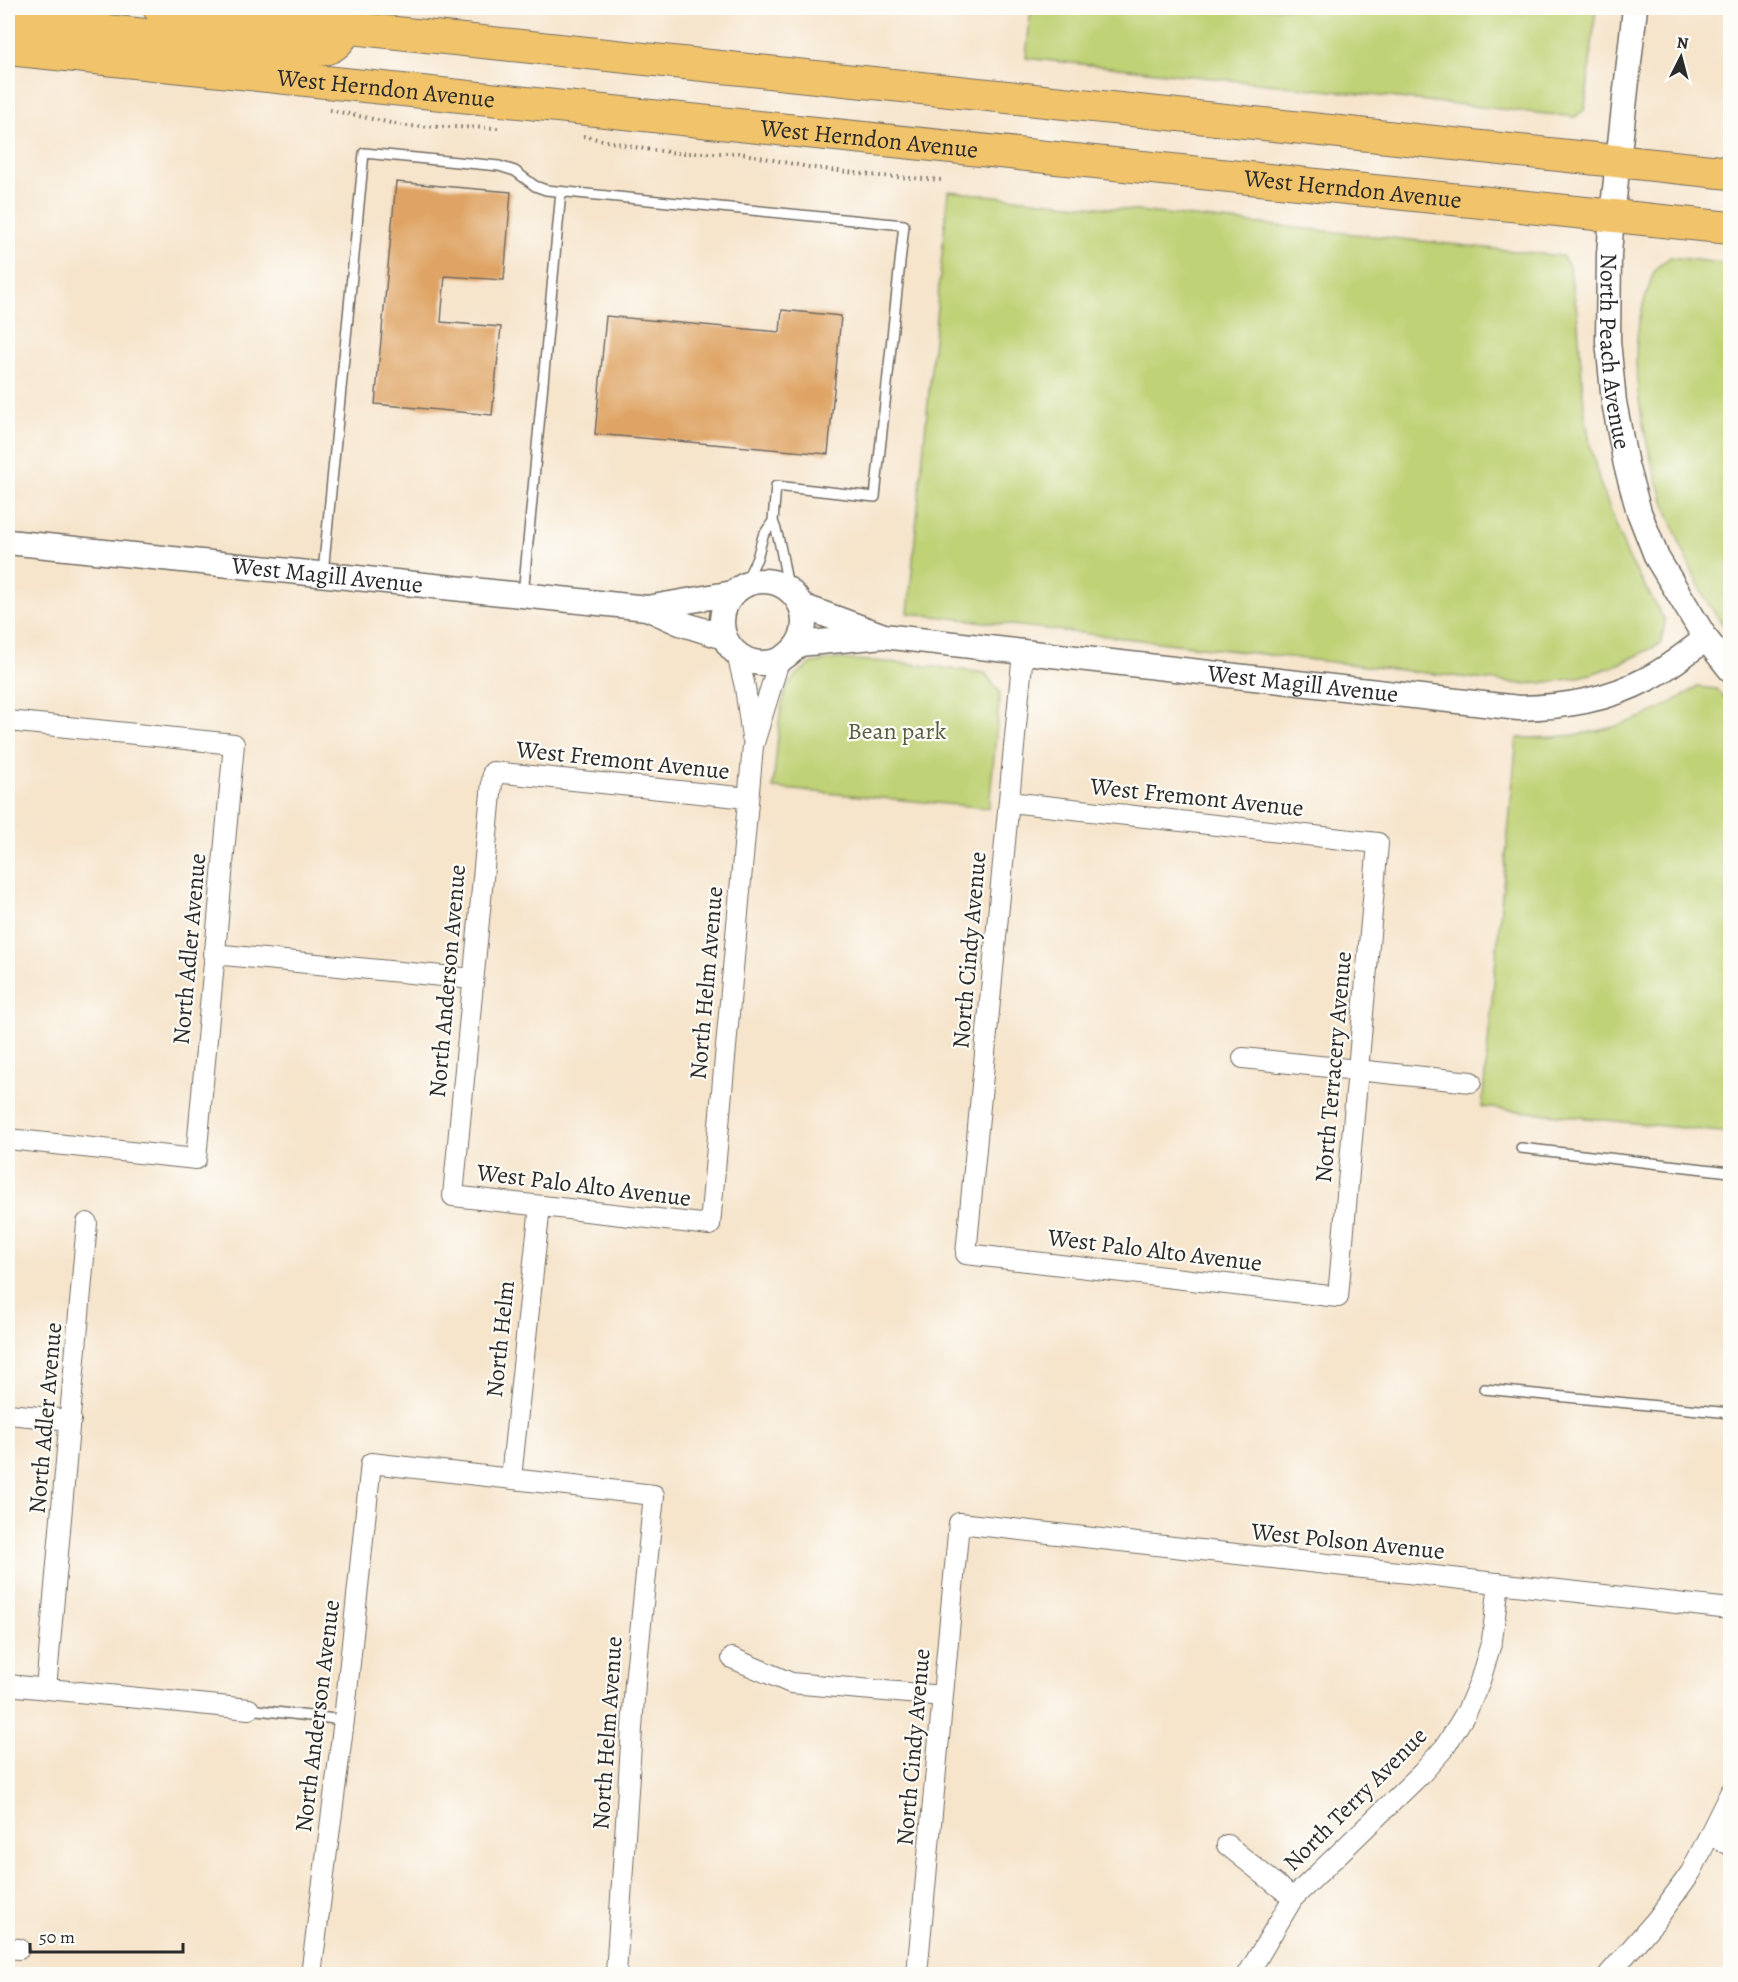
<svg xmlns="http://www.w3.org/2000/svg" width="1738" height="1982" viewBox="0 0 1738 1982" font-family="Alegreya,serif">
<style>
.green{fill:#bfd276;stroke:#757e50;stroke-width:1.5}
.building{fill:#dfa465}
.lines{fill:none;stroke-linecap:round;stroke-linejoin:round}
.service-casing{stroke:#726c63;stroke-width:12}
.minor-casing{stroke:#726c63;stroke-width:22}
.tertiary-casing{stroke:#726c63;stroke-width:27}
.primary-casing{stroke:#726c63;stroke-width:34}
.path{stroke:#726c63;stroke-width:4;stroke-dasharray:1.5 4.5;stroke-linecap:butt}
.service{stroke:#fff;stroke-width:9}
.minor{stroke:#fff;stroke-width:20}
.tertiary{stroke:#fff;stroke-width:24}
.primary{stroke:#f1c36a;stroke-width:32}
.labels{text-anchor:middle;stroke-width:4.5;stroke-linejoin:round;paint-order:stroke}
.street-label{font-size:24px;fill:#2b2b2b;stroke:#fdfcf7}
.park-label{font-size:24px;fill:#575d42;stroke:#fdfcf7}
</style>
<rect width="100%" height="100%" fill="#fdfcf7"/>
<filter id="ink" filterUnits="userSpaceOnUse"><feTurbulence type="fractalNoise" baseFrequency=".0167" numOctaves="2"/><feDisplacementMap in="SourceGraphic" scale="12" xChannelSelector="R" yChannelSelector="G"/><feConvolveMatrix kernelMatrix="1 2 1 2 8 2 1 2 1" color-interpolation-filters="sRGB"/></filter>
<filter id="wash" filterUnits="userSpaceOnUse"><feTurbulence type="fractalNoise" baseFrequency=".008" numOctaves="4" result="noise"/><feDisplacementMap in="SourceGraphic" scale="24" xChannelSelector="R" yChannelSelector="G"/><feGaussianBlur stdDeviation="1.35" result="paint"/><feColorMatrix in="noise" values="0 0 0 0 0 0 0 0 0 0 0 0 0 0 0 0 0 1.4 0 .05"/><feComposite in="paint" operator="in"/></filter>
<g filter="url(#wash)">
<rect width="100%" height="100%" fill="#f6e4cb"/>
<path class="green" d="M1031,8H1596L1585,109L1575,117L1026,58Z
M948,191L1562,256L1569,266L1577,311L1584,406L1590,444L1600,483L1628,557L1665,621L1661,643C1612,671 1576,682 1521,684L908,613Z
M1670,257L1730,264V635C1721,621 1710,608 1702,593C1663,511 1613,379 1648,290C1650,283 1652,274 1656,269C1660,264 1666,261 1670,257Z
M838,659L903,663L985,673L1000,693L989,808L773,788L780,714L786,688L795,676L812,663Z
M1697,687L1717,689L1730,704V1133L1482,1107L1517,738C1586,739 1639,726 1697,687Z"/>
<g id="blocks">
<path class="building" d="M396,182L511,192L504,280L445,276L442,309L441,322L501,327L492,415L375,404Z
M782,310L841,316L828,454L595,434L606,316L780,332Z"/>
</g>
</g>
<g filter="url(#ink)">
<use href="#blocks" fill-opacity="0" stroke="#726c63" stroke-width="1.5"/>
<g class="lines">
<defs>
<path id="service" d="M773,521C782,543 783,567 789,590
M323,573L364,153L499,166L515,171L535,186L546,190L904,225L875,497L776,486L773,521L763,536L757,558L744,585
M523,595L561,192
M1521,1148L1730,1172
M1484,1389L1730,1413
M249,1709L344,1720"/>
<path id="minor" d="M737,654L745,687L752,737
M8,721L234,744L196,1159L8,1139
M748,798L493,772L453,1196L710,1225L753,746L779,661
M1009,802L1378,843L1338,1297L966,1254L1023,652
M213,954L473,979
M1243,1058L1471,1082
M8,1414L71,1420
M511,1478L540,1206
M732,1658L791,1683L943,1696
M8,1685L249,1709
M46,1689L87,1223
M1711,1835L1730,1845
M1227,1845L1293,1898
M8,1948L19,1949
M311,1974L344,1720L371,1463L654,1495L635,1683L616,1974
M917,1974L959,1523L1730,1609
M1248,1974L1293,1898L1422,1773L1445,1747L1467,1711L1480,1681L1492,1640L1499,1583
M1609,1974L1657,1919L1691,1872L1730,1793"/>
<g id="tertiary">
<path id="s1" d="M1635,8L1612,216L1609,254L1608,341L1614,402L1626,465L1639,512L1657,558L1706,639L1730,669"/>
<path id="s2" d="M8,542L647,608L733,593"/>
<circle cx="763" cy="622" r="41"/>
<path d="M802,606L881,635"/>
<path d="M647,608L680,623L724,637"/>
<path id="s3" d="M799,644L883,636L1519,708C1565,707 1608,700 1649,678C1669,668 1687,652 1706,639"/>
</g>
<g id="primary">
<path d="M159,8L1730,173"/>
<path d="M8,21L303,51C327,50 337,49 347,27"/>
<path id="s4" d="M8,49L1730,228"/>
</g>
</defs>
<use href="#service" class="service-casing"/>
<use href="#minor" class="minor-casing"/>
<use href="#tertiary" class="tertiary-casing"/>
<use href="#primary" class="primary-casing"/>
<path class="path" d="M330,110L405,126L498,128
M583,136L644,149L678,153H740L808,167L880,176L942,180"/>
<use href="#service" class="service"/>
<use href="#minor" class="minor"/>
<use href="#tertiary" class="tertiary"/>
<use href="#primary" class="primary"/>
</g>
</g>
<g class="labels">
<g class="street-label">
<text dy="8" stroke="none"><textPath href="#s4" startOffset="380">West Herndon Avenue</textPath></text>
<text dy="8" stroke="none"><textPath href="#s4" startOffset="866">West Herndon Avenue</textPath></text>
<text dy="8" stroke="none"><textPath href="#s4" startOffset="1352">West Herndon Avenue</textPath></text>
<text dy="8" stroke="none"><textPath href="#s1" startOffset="345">North Peach Avenue</textPath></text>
<text dy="8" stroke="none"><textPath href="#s2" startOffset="321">West Magill Avenue</textPath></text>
<text dy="8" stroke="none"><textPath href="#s3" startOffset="507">West Magill Avenue</textPath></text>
<text transform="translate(623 760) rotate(6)" y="8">West Fremont Avenue</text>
<text transform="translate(1197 797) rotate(6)" y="8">West Fremont Avenue</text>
<text transform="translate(189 949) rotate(-85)" y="8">North Adler Avenue</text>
<text transform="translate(969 950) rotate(-85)" y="8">North Cindy Avenue</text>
<text transform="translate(447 981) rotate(-85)" y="8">North Anderson Avenue</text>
<text transform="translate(706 983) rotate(-85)" y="8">North Helm Avenue</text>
<text transform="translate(1333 1067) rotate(-85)" y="8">North Terracery Avenue</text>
<text transform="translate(584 1185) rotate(7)" y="8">West Palo Alto Avenue</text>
<text transform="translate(1155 1250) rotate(7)" y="8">West Palo Alto Avenue</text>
<text transform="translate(500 1339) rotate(-84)" y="8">North Helm</text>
<text transform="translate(45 1418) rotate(-85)" y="8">North Adler Avenue</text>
<text transform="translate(1348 1541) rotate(6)" y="8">West Polson Avenue</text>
<text transform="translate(317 1716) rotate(-83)" y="8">North Anderson Avenue</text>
<text transform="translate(607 1733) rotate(-86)" y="8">North Helm Avenue</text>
<text transform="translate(913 1747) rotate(-85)" y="8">North Cindy Avenue</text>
<text transform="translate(1355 1799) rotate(-45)" y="8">North Terry Avenue</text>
</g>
<g class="park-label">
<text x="897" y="739">Bean park</text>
</g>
</g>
<rect width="1738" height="1982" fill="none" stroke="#fdfcf7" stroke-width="30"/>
<g transform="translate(1681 57) rotate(6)" stroke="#fdfcf7" stroke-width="4.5" paint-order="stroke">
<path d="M0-4.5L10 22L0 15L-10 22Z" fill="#2b2b2b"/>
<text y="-9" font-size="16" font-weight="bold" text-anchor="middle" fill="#2b2b2b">N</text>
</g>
<path d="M30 1943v9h153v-9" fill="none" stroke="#2b2b2b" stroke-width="3"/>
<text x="39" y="1943" font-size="18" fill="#2b2b2b" stroke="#fdfcf7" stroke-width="4.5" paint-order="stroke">50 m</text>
</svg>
